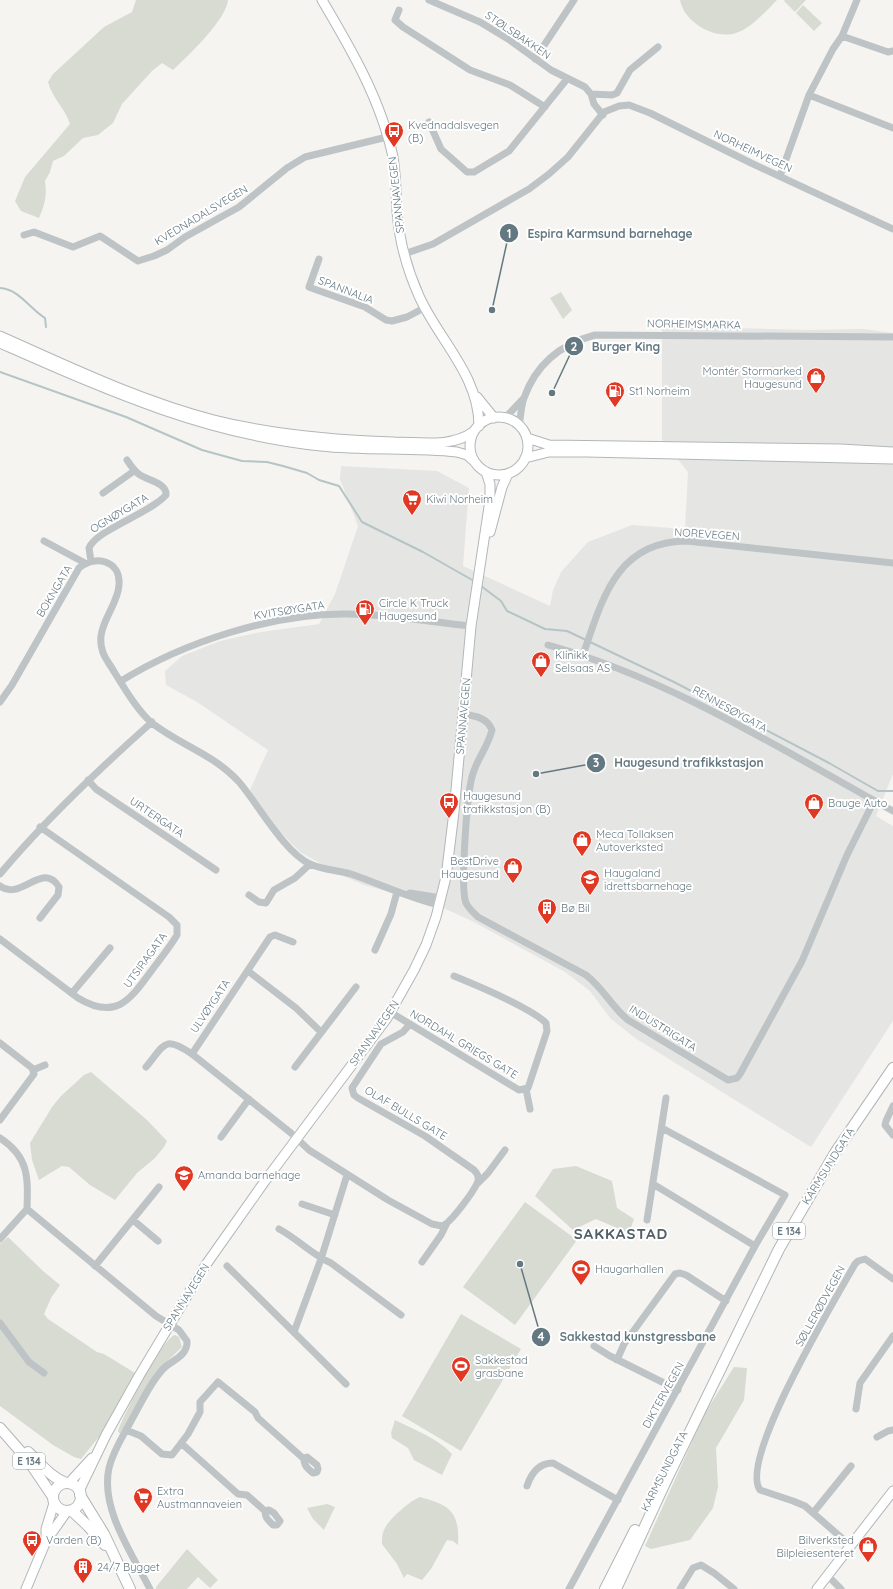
<svg xmlns="http://www.w3.org/2000/svg" width="893" height="1589" viewBox="0 0 893 1589" font-family="Quicksand,sans-serif">
<style>
.built{fill:#e5e6e4}
.green{fill:#d7dbd2}
.lines{fill:none;stroke-linecap:round;stroke-linejoin:round}
.stream{stroke:#b5c4c6;stroke-width:2}
.major-casing{stroke:#b1b7b9;stroke-width:11}
.highway-casing{stroke:#b1b6b8;stroke-width:12}
.minor{stroke:#bec3c5;stroke-width:7}
.major{stroke:#fff;stroke-width:9}
.highway{stroke:#fff;stroke-width:10}
.labels{text-anchor:middle;stroke-width:4;stroke-linejoin:round;paint-order:stroke}
.shield{fill:#fff;stroke:#92a0a7;stroke-width:1}
.shield-label{font-size:10px;font-weight:bold;fill:#647881}
.street-label{font-size:11px;fill:#647881;stroke:#fff}
.poi-label{font-size:11px;fill:#647881;stroke:#fff;text-anchor:start}
.district-label{font-size:15px;font-weight:bold;letter-spacing:1px;fill:#516067;stroke:#fff}
.leader{fill:none;stroke:#647881;stroke-width:1.5}
.callout-dot{fill:#647881;stroke:#fff;stroke-width:1.5}
.mark-label{font-size:12px;text-anchor:middle;font-weight:bold;fill:#fff}
.callout-label{font-size:12px;text-anchor:middle;font-weight:bold;fill:#647881;stroke:#fff;stroke-width:4;stroke-linejoin:round;paint-order:stroke}
</style>
<rect width="100%" height="100%" fill="#f5f4f1"/>
<path class="built" d="M662,326L811,330L864,329L893,333V774L876,816L893,826V1021L811,1147L635,1038L610,1018L590,991L565,972L472,921L441,907L364,885L343,876L300,852L279,831L250,790L268,750L197,702L166,685L165,671L182,656L220,641L261,632L319,624L335,594L358,526L340,479L341,466L437,471L469,488L463,566L550,606L553,590L561,572L588,542L632,525L685,529L688,472L662,440Z"/>
<path class="green" d="M136,0H228C226,20 188,56 173,70L162,63L152,71L122,104L113,123L98,135L83,138L64,156L53,161L50,172L45,181C47,196 45,204 39,218L21,211L15,201L25,177L70,124C65,108 52,98 48,82L53,74L104,27L132,12Z
M680,0H777C766,11 752,28 736,33C714,40 684,22 680,0Z
M785,0H806L795,12L784,1Z
M803,5L822,23L814,31L796,13Z
M561,292L572,310L563,319L550,298Z
M91,1072L147,1120L167,1141L164,1147L155,1158L137,1173L115,1200L90,1185L69,1167L62,1166L39,1180L32,1160L30,1143L52,1107L61,1096L84,1075Z
M576,1166L612,1181L617,1208L634,1219L629,1233L596,1219L573,1230L535,1196L553,1169Z
M525,1202L577,1240L515,1325L463,1287Z
M8,1237L43,1271L60,1285L51,1298L44,1314L48,1319L97,1352L104,1354L140,1376L116,1421L98,1438L81,1459L74,1457L53,1445L0,1406V1244Z
M461,1314L521,1349L461,1451L402,1416Z
M175,1335L179,1337L182,1347L155,1373L120,1434L118,1431C124,1415 161,1339 175,1335Z
M734,1367L747,1368L744,1400L716,1448L718,1487L713,1508L690,1540L651,1549L645,1546L705,1413Z
M395,1420C415,1430 437,1438 452,1454L442,1475L414,1460L408,1448L392,1438L391,1433Z
M420,1497C450,1505 460,1512 458,1545L453,1541L447,1540L431,1569L422,1580L407,1574L404,1578L397,1564L382,1544C382,1539 382,1533 385,1528C389,1519 411,1500 420,1497Z
M327,1504L335,1507L324,1530L313,1519L307,1508Z
M187,1549L218,1580L210,1588L198,1577L187,1589H156V1587Z"/>
<g class="lines">
<path class="stream" d="M0,288C19,289 30,309 45,318L46,327
M0,372L126,417L202,450L242,461L267,462L283,466L307,473L319,480L339,486L362,522L423,552L474,581
M481,586L501,601L507,611L545,629L567,631L586,640
M590,642L674,682L829,763L878,791H893"/>
<defs>
<path id="major" d="M322,0C351,49 381,100 393,157C396,175 396,193 397,211C399,240 407,269 419,296C438,339 479,375 479,426
M0,336C70,367 140,401 214,420C273,435 333,440 394,442C420,442 451,448 473,432
M0,343C107,390 204,434 321,446C366,451 412,447 457,452L467,455L476,463
M477,397L494,418
M470 446a29 29 0 1 1 58 0a29 29 0 1 1-58 0Z
M527,438L549,445L840,449L893,452
M525,458L549,452H586L893,459
M490,532L502,487L508,474
M69,1483L92,1458
M79,1491L106,1435L139,1376L205,1266L265,1181L387,1018L414,970L426,945L436,917L446,877L454,812L471,626L490,500V484L486,472
M46,1541V1529L54,1503
M26,1589L46,1541L67,1511
M817,1589L893,1491"/>
<path id="highway" d="M0,1428L28,1460L53,1497
M28,1452C40,1463 50,1477 66,1483
M53 1497a14 14 0 1 1 28 0a14 14 0 1 1-28 0Z
M80,1495L104,1534L130,1589
M71,1510L88,1526L105,1545
M605,1589L635,1530
M616,1589L665,1483L779,1249L835,1153L893,1068"/>
</defs>
<use href="#major" class="major-casing"/>
<use href="#highway" class="highway-casing"/>
<path class="minor" d="M429,0L480,22L508,39L551,70L585,87L591,94L594,104L603,115
M399,10L395,20L403,27L470,70L510,85L545,107
M842,36L888,52L893,51
M535,59L574,0
M591,94L612,95L617,93L630,70L658,47
M809,95L893,128
M429,122L441,149L467,172H474L509,151L567,79
M780,176L809,95L833,49L842,36L857,0
M24,235L34,232L73,247L100,236L138,261L154,256L167,250L185,237L239,207L287,168L305,157L387,137
M404,254L433,244L529,189L549,174L568,157L604,112L619,106L629,105L650,113L751,163L893,229
M319,259L309,287L314,289L365,307L386,320L392,321L407,317L424,308
M505,418L523,399
M519,425C521,416 521,406 524,398C536,364 561,344 595,335L893,337
M103,493L134,471
M44,541L85,563
M91,561L89,548C96,530 149,514 166,495C167,483 148,480 140,475C134,471 131,466 127,460
M548,645C671,679 782,750 893,811
M583,655C602,600 616,541 687,541L893,563
M121,681C184,642 273,613 347,614C389,614 430,622 471,626
M0,702L12,685L79,568C96,554 121,561 119,585C118,603 103,618 101,636C100,645 103,655 108,662C119,679 136,710 152,723C180,745 215,755 239,782C258,804 284,852 310,864C323,870 338,870 351,874C380,884 409,898 439,905
M463,714C474,716 487,717 492,730C488,747 476,760 472,777C467,795 460,889 466,903C469,909 473,912 478,917L586,975C603,988 612,1007 628,1020L728,1080L737,1078L740,1074L802,961L847,855L874,801
M88,780L96,789L216,870
M0,874C46,819 98,770 152,722
M0,886C20,902 43,860 59,887L58,895L40,918
M410,893L441,898
M249,895L259,902L266,903L274,890L295,878L310,864
M0,939L78,998C116,1021 130,1000 152,970C160,959 170,947 177,935V925L169,917L40,827
M375,950L391,914L397,892
M248,971L296,1008L321,1032
M72,993L110,948
M390,1012L514,1087L519,1090L528,1088L547,1031L546,1023C530,1007 476,985 454,976
M0,1043L32,1068L34,1074L0,1120
M192,1054L270,937L275,935L293,942
M146,1067C165,1044 164,1035 192,1054L291,1133L309,1150L388,1200L432,1224L442,1226C450,1224 475,1190 478,1181C479,1177 477,1173 474,1170L425,1136L358,1098L354,1095L352,1088L381,1044L403,1032L410,1024
M295,1067L356,987
M33,1070L45,1065
M526,1089L530,1109
M893,1106L886,1121L885,1125L893,1135
M221,1137L249,1099
M0,1138C29,1157 28,1177 27,1209L156,1316L179,1330L187,1341C188,1356 172,1360 163,1369C149,1384 141,1404 131,1421C123,1436 113,1451 109,1468C100,1508 132,1554 150,1589
M478,1183L488,1173L505,1150
M653,1184L755,1246
M302,1204L335,1215
M133,1220L158,1241
M647,1220L666,1098
M279,1229C298,1239 312,1255 331,1263L401,1315
M0,1239L27,1209
M422,1262L441,1235L446,1225
M95,1266L159,1187
M227,1266L346,1384
M0,1323L29,1362L44,1373
M294,1332L321,1259L347,1175
M594,1346L610,1356L678,1390
M617,1360L624,1344L675,1274L680,1273L686,1275L726,1301
M856,1409L860,1383L893,1336
M126,1430L141,1436L162,1454L172,1455L188,1434L200,1412V1402L218,1382L255,1412L258,1418L304,1459C304,1466 308,1469 313,1473L317,1472L318,1469L317,1465L307,1457L304,1459
M877,1437L888,1431L893,1430
M181,1443L238,1494L247,1495L265,1511C265,1518 268,1520 273,1525H277L280,1521L274,1513L269,1510L265,1511
M527,1486C531,1474 539,1463 553,1463L618,1500
M813,1513L851,1466
M851,1546L805,1506L793,1501L760,1490C738,1460 836,1298 855,1264L858,1261L865,1259L893,1279
M828,1576L841,1589
M569,1589L755,1246L785,1195L662,1128
M680,1589L693,1568L701,1565L714,1573L734,1589"/>
<use href="#major" class="major"/>
<use href="#highway" class="highway"/>
</g>
<defs>
<symbol id="bus-pin" viewBox="-11 -11 22 30"><path d="M0 17L-7.5 6A9.5 9.5 0 1 1 7.5 6Z" fill="#e13824" stroke="#fff"/><path d="M-5-6H5V4H4V6H2V4H-2V6H-4V4H-5ZM-3.5-4V0h7V-4ZM-3.5 1.2v1.5H-2V1.2ZM2 1.2v1.5H3.5V1.2Z" fill="#fff"/></symbol>
<symbol id="shop-pin" viewBox="-11 -11 22 30"><path d="M0 17L-7.5 6A9.5 9.5 0 1 1 7.5 6Z" fill="#e13824" stroke="#fff"/><path d="M-5-2.5h2.3a2.7 3.5 0 0 1 5.4 0H5L5.5 6h-11ZM-1.5-2.5h3a1.5 2.3 0 0 0-3 0Z" fill="#fff"/></symbol>
<symbol id="fuel-pin" viewBox="-11 -11 22 30"><path d="M0 17L-7.5 6A9.5 9.5 0 1 1 7.5 6Z" fill="#e13824" stroke="#fff"/><path d="M-5.5-6h7V0h2V4h1.3V-2.5L3-4.5l.8-.8L6-3V5H2.5V1h-1V6h-7ZM-4.2-4.7v3.2H.2V-4.7Z" fill="#fff"/></symbol>
<symbol id="supermarket-pin" viewBox="-11 -11 22 30"><path d="M0 17L-7.5 6A9.5 9.5 0 1 1 7.5 6Z" fill="#e13824" stroke="#fff"/><path d="M-6-5.5h2.5l.6 2H6L4.5 2H-2.5L-4.4-4H-6ZM-1.5 3.2a1.3 1.3 0 1 0 .1 0ZM3 3.2a1.3 1.3 0 1 0 .1 0Z" fill="#fff"/></symbol>
<symbol id="school-pin" viewBox="-11 -11 22 30"><path d="M0 17L-7.5 6A9.5 9.5 0 1 1 7.5 6Z" fill="#e13824" stroke="#fff"/><path d="M0-5L7-2L0 1L-7-2ZM-4 1L0 2.5L4 1V4Q0 6-4 4Z" fill="#fff"/></symbol>
<symbol id="building-pin" viewBox="-11 -11 22 30"><path d="M0 17L-7.5 6A9.5 9.5 0 1 1 7.5 6Z" fill="#e13824" stroke="#fff"/><path d="M-4-6H4V6H1V3H-1V6H-4ZM-2.5-4.3h1.7v1.8h-1.7ZM.8-4.3h1.7v1.8H.8ZM-2.5-1h1.7V.8h-1.7ZM.8-1h1.7V.8H.8Z" fill="#fff"/></symbol>
<symbol id="stadium-pin" viewBox="-11 -11 22 30"><path d="M0 17L-7.5 6A9.5 9.5 0 1 1 7.5 6Z" fill="#e13824" stroke="#fff"/><path d="M0-5a6.5 5 0 1 0 0 10a6.5 5 0 1 0 0-10ZM-3.5-1.8h7v3.6h-7Z" fill="#fff"/></symbol>
</defs>
<g fill-rule="evenodd">
<use href="#bus-pin" x="383" y="120" width="22" height="30"/>
<use href="#shop-pin" x="805" y="366" width="22" height="30"/>
<use href="#fuel-pin" x="604" y="380" width="22" height="30"/>
<use href="#supermarket-pin" x="401" y="488" width="22" height="30"/>
<use href="#fuel-pin" x="354" y="598" width="22" height="30"/>
<use href="#shop-pin" x="530" y="650" width="22" height="30"/>
<use href="#bus-pin" x="438" y="791" width="22" height="30"/>
<use href="#shop-pin" x="803" y="792" width="22" height="30"/>
<use href="#shop-pin" x="571" y="829" width="22" height="30"/>
<use href="#shop-pin" x="502" y="856" width="22" height="30"/>
<use href="#school-pin" x="579" y="868" width="22" height="30"/>
<use href="#building-pin" x="536" y="897" width="22" height="30"/>
<use href="#school-pin" x="173" y="1164" width="22" height="30"/>
<use href="#stadium-pin" x="570" y="1258" width="22" height="30"/>
<use href="#stadium-pin" x="450" y="1355" width="22" height="30"/>
<use href="#supermarket-pin" x="132" y="1486" width="22" height="30"/>
<use href="#bus-pin" x="21" y="1529" width="22" height="30"/>
<use href="#shop-pin" x="857" y="1535" width="22" height="30"/>
<use href="#building-pin" x="72" y="1556" width="22" height="30"/>
</g>
<g class="labels">
<g class="shield">
<rect x="773" y="1223" width="32" height="16" rx="3"/>
<rect x="13" y="1453" width="32" height="16" rx="3"/>
</g>
<g class="shield-label">
<text x="789" y="1235">E 134</text>
<text x="29" y="1465">E 134</text>
</g>
<g class="street-label">
<text transform="translate(518 35) rotate(34)" y="4">STØLSBAKKEN</text>
<text transform="translate(753 151) rotate(25)" y="4">NORHEIMVEGEN</text>
<text transform="translate(396 195) rotate(-96)" y="4">SPANNAVEGEN</text>
<text transform="translate(201 215) rotate(-31)" y="4">KVEDNADALSVEGEN</text>
<text transform="translate(346 290) rotate(21)" y="4">SPANNALIA</text>
<text transform="translate(694 324) rotate(1)" y="4">NORHEIMSMARKA</text>
<text transform="translate(119 513) rotate(-31)" y="4">OGNØYGATA</text>
<text transform="translate(707 534) rotate(4)" y="4">NOREVEGEN</text>
<text transform="translate(54 591) rotate(-59)" y="4">BOKNGATA</text>
<text transform="translate(289 610) rotate(-9)" y="4">KVITSØYGATA</text>
<text transform="translate(730 709) rotate(29)" y="4">RENNESØYGATA</text>
<text transform="translate(463 716) rotate(-85)" y="4">SPANNAVEGEN</text>
<text transform="translate(157 817) rotate(34)" y="4">URTERGATA</text>
<text transform="translate(145 960) rotate(-54)" y="4">UTSIRAGATA</text>
<text transform="translate(210 1006) rotate(-56)" y="4">ULVØYGATA</text>
<text transform="translate(663 1028) rotate(32)" y="4">INDUSTRIGATA</text>
<text transform="translate(374 1033) rotate(-55)" y="4">SPANNAVEGEN</text>
<text transform="translate(464 1044) rotate(31)" y="4">NORDAHL GRIEGS GATE</text>
<text transform="translate(406 1113) rotate(31)" y="4">OLAF BULLS GATE</text>
<text transform="translate(828 1166) rotate(-58)" y="4">KARMSUNDGATA</text>
<text transform="translate(186 1297) rotate(-58)" y="4">SPANNAVEGEN</text>
<text transform="translate(820 1306) rotate(-61)" y="4">SØLLERØDVEGEN</text>
<text transform="translate(663 1395) rotate(-61)" y="4">DIKTERVEGEN</text>
<text transform="translate(664 1471) rotate(-63)" y="4">KARMSUNDGATA</text>
</g>
<g class="poi-label">
<text x="408" y="129">Kvednadalsvegen<tspan x="408" dy="13">(B)</tspan></text>
<text x="802" y="375" text-anchor="end">Montér Stormarked<tspan x="802" dy="13">Haugesund</tspan></text>
<text x="629" y="395">St1 Norheim</text>
<text x="426" y="503">Kiwi Norheim</text>
<text x="379" y="607">Circle K Truck<tspan x="379" dy="13">Haugesund</tspan></text>
<text x="555" y="659">Klinikk<tspan x="555" dy="13">Selsaas AS</tspan></text>
<text x="463" y="800">Haugesund<tspan x="463" dy="13">trafikkstasjon (B)</tspan></text>
<text x="828" y="807">Bauge Auto</text>
<text x="596" y="838">Meca Tollaksen<tspan x="596" dy="13">Autoverksted</tspan></text>
<text x="499" y="865" text-anchor="end">BestDrive<tspan x="499" dy="13">Haugesund</tspan></text>
<text x="604" y="877">Haugaland<tspan x="604" dy="13">idrettsbarnehage</tspan></text>
<text x="561" y="912">Bø Bil</text>
<text x="198" y="1179">Amanda barnehage</text>
<text x="595" y="1273">Haugarhallen</text>
<text x="475" y="1364">Sakkestad<tspan x="475" dy="13">grasbane</tspan></text>
<text x="157" y="1495">Extra<tspan x="157" dy="13">Austmannaveien</tspan></text>
<text x="46" y="1544">Varden (B)</text>
<text x="854" y="1544" text-anchor="end">Bilverksted<tspan x="854" dy="13">Bilpleiesenteret</tspan></text>
<text x="97" y="1571">24/7 Bygget</text>
</g>
<g class="district-label">
<text x="621" y="1239">SAKKASTAD</text>
</g>
</g>
<path class="leader" d="M492 310L509 233M552 393L574 346M536 774L596 763M520 1264L541 1337"/>
<g class="callout-dot">
<circle cx="492" cy="310" r="4"/>
<circle cx="552" cy="393" r="4"/>
<circle cx="536" cy="774" r="4"/>
<circle cx="520" cy="1264" r="4"/>
<circle cx="509" cy="233" r="10"/>
<circle cx="574" cy="346" r="10"/>
<circle cx="596" cy="763" r="10"/>
<circle cx="541" cy="1337" r="10"/>
</g>
<g class="mark-label">
<text x="509" y="238">1</text>
<text x="574" y="351">2</text>
<text x="596" y="767">3</text>
<text x="541" y="1341">4</text>
</g>
<g class="callout-label">
<text x="610" y="238">Espira Karmsund barnehage</text>
<text x="626" y="351">Burger King</text>
<text x="689" y="767">Haugesund trafikkstasjon</text>
<text x="638" y="1341">Sakkestad kunstgressbane</text>
</g>
</svg>
